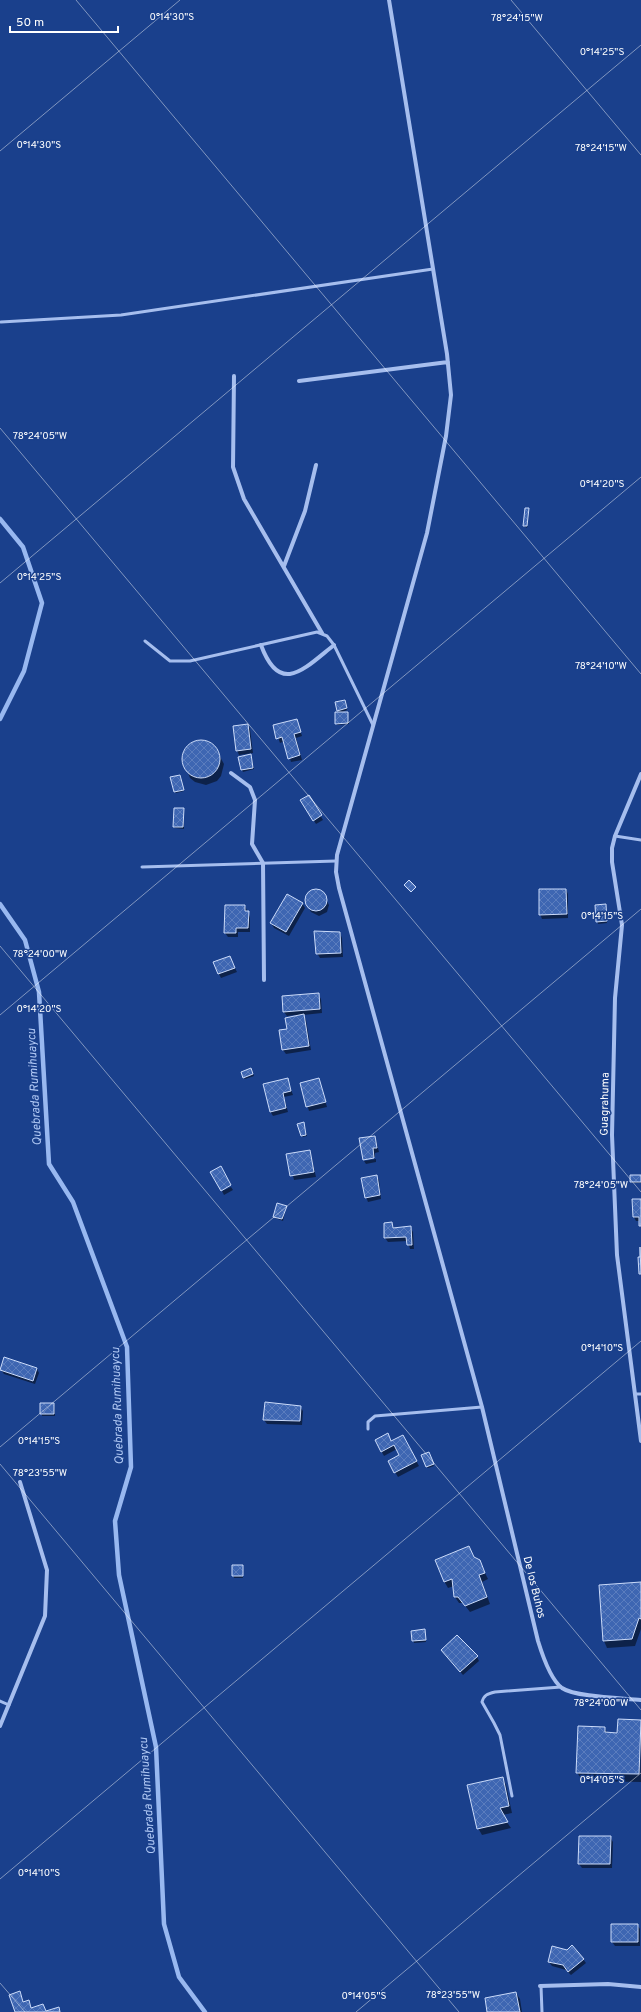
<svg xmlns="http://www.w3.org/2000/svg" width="641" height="2012" viewBox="0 0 641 2012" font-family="Overpass,sans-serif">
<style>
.shadow{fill:#0007}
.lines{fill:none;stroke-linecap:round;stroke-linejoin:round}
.stream{stroke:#98b8f0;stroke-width:4.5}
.building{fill:url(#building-cross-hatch);stroke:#cbdbfa}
.lane{stroke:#a6beee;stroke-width:3}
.street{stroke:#a6beee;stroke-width:4}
.ticks{fill:none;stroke:#fff;stroke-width:1;stroke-opacity:0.45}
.labels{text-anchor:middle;stroke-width:3;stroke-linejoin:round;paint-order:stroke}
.street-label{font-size:11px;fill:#fff;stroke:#1a408c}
.water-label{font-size:12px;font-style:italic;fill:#b1c9f5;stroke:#1a408c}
.ticks-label{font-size:10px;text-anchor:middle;fill:#fff;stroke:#1a408c;stroke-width:3;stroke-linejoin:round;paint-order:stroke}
</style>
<defs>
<pattern id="building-cross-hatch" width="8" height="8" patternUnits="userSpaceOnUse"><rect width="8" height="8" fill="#3e66b2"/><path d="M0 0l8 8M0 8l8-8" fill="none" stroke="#5b7dbe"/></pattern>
</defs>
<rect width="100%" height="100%" fill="#1a408c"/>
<path class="shadow" d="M528,509L529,511L527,528L524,526Z
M345,701L347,710L340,713H347L349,724L337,725L339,713L338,710Z
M297,720L302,736L296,738L302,760L291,762L285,741L280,743L274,726Z
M248,725L250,729L253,753L239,755L237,750Z
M203,740L214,746L224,764L221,776L217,781L206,785L195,782L190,778L183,759V754L191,744Z
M251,757L254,769L243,772L242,770Z
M180,776L184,791L176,793L175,792Z
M309,796L323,820L316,824L302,801Z
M184,809V829L175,828L174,826Z
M316,890L322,893L329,905L327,912L319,916L311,912L305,900L308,893Z
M566,890L568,894V918L542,919L540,914Z
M302,903L305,908L289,936L274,928L271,923Z
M245,906L250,917V932H238V937H228L225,933Z
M596,906L606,907L607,923L598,924Z
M340,933L342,938L343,957L320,958L317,953Z
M232,962L237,972L221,978L219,974Z
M318,994L321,999L322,1013L303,1015L306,1020L311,1050L286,1054L283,1050L288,1030L295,1017V1015L287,1016L284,1012Z
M252,1071L254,1076L245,1079L244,1078Z
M287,1079L293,1095L284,1097L288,1112L273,1116L270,1111Z
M319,1079L327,1107L309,1111L301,1084Z
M304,1125L307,1136L303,1137L302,1136Z
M375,1137L379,1152L375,1153V1157L364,1159Z
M310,1151L316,1177L294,1180L288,1155Z
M376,1159V1162L366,1164L364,1161Z
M376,1176L379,1180L381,1199L368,1202L366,1197Z
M641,1176V1183H632L631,1182Z
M231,1187L233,1190L224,1195L222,1191Z
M633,1200H641V1227L640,1221H636L634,1217Z
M286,1207L283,1221L275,1218L274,1216Z
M392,1223L394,1229L410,1227L413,1232L414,1249H410L408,1241L388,1242L385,1238Z
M37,1369L39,1373L35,1384L4,1374L1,1370Z
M41,1404H54L55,1416H42Z
M300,1407L303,1411L302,1425L267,1424L264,1420Z
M403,1436L419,1466L398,1477L389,1462L401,1456L397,1449L384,1456L376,1441L391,1442Z
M429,1455L434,1466L428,1468L427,1467Z
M474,1558L479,1561L488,1579L482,1582L490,1604L470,1612L463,1603H459L455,1597L454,1586L448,1588L444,1581Z
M233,1566H242L243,1578H234Z
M641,1583V1629L635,1646L607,1648L604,1641Z
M425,1630L426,1642L414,1643L412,1632Z
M442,1650L477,1657L479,1661L463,1675Z
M640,1721L641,1782L582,1781L577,1772L604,1728L608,1733L618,1734Z
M503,1778L506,1785L512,1813L502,1815L511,1828L482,1835L478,1828Z
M610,1837L613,1842L612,1868H582L579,1864Z
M637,1925L640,1929V1946H615L612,1942Z
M583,1959L586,1963L571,1975L566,1970L552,1966L549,1962Z
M516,1993L520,1999L522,2012H488Z"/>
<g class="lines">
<path class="stream" d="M0,519L23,547L42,603L24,671L0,719
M0,904L25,940L39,992L49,1164L73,1202L127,1347L131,1467L115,1521L119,1575L156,1747L164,1924L179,1977L205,2012"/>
</g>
<path class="building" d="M525,508H529L527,526H523Z
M345,700L347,708L337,711L335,702Z
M335,712H348V723L335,724Z
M297,719L301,732L294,734L300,755L288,759L282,737L276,739L273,725Z
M248,724L251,749L236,751L233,726Z
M182 759a19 19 0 1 1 38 0a19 19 0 1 1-38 0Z
M251,754L253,768L241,770L238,757Z
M180,775L184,790L174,792L170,777Z
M309,795L322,815L313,821L300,800Z
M174,808H184L183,827H173Z
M409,880L416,887L411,892L404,885Z
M539,889H566L567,914L539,915Z
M305 900a11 11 0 1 1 22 0a11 11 0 1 1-22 0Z
M287,894L303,903L286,932L270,923Z
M606,904L607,921L596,922L595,905Z
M225,905H245V911H249L248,928H236V933H224Z
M314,931L340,932L341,953L316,954Z
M230,956L235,968L218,974L213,962Z
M319,993L320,1009L283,1012L282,996Z
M304,1014L309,1046L282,1050L279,1030L287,1029L285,1018Z
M251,1068L253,1074L243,1078L241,1072Z
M288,1078L291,1091L283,1093L286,1108L270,1112L263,1084Z
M319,1078L326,1102L306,1107L300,1083Z
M304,1122L306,1135L301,1136L297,1124Z
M375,1136L377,1148H373L374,1158L363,1160L359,1138Z
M310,1150L314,1172L290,1176L286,1154Z
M221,1166L231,1185L221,1191L210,1172Z
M377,1175L380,1195L365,1198L361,1178Z
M630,1175H641V1182H630Z
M632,1199H641V1226H639V1217H633Z
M277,1203L287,1206L282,1219L273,1217Z
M392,1222L393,1228L411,1226L412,1245H407L406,1237L384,1238V1223Z
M640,1247L641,1274H639L638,1257H640Z
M4,1357L37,1368L33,1381L0,1370Z
M265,1402L301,1406L300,1421L263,1420Z
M40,1403H54V1414H40Z
M388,1433L391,1441L403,1435L417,1461L394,1473L388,1461L399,1455L394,1445L381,1452L375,1440Z
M429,1452L434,1464L426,1467L421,1455Z
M469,1546L474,1557L480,1560L485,1573L479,1575L487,1597L465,1606L458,1597H454L452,1579L444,1582L435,1560Z
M232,1565H243V1576H232Z
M641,1582V1619L639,1618L632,1639L603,1641L599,1585Z
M425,1629L426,1640L412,1641L411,1631Z
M457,1635L478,1656L460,1672L441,1650Z
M618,1719L641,1720L639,1774L576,1773L578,1726L605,1727V1732L617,1733Z
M503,1777L509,1806L500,1808L508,1822L477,1829L467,1785Z
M579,1836H611L610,1864H578Z
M611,1924H638V1942H611Z
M572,1945L584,1959L568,1972L563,1965L548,1962L552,1946L567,1950Z
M20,1991L23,2002L29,2000L31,2008L43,2004L46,2011L59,2007L60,2012H15L9,1995Z
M516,1992L520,2012H487L485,1998Z"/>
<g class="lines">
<path class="lane" d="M1,322L121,315L433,269
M145,641L170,661H190L317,632L327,636L334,645L373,725
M615,836L641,840
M142,867L336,861
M636,1394H641
M368,1429V1422L375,1416L482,1407
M0,1701L9,1705
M512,1796L500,1735L494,1723L482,1702C484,1695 487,1694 495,1692L561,1687
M541,1986L542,2012"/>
<path class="street" d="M389,0L447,354L451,395L446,436L427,533L337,855L336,872L339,888L482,1407L538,1641C542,1654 551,1680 562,1688C575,1697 623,1698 641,1700
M234,376L233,467L244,499L322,633
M299,381L448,362
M284,566L305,511L316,465
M261,645C280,697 305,668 334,645
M231,773L250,787L255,800L252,844L263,863L264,980
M641,774L615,836L612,848V862L622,925L615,998L612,1135L617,1255L641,1441
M0,1726L45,1616L47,1570L20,1482
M540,1986L608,1984L641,1987"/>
</g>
<path class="ticks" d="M76,0L641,674M511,0L641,155M0,151L180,0M0,428L641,1192M0,583L641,45M0,946L641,1710M0,1015L641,477M0,1447L641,909M0,1464L459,2012M0,1879L641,1341M0,1983L25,2012M356,2012L641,1773"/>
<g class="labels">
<g class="street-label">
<text transform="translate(604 1104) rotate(-89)" y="4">Guagrahuma</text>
<text transform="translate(535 1587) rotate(76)" y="4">De los Buhos</text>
</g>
<g class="water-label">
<text transform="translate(34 1087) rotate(-93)" y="4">Quebrada Rumihuaycu</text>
<text transform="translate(117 1406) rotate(-92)" y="4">Quebrada Rumihuaycu</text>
<text transform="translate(147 1796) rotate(-94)" y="4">Quebrada Rumihuaycu</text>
</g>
</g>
<g class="ticks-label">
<text x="172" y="20">0°14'30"S</text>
<text x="517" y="21">78°24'15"W</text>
<text x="602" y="55">0°14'25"S</text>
<text x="39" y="148">0°14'30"S</text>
<text x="601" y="151">78°24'15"W</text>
<text x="40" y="439">78°24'05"W</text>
<text x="602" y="487">0°14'20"S</text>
<text x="39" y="580">0°14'25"S</text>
<text x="601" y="669">78°24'10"W</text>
<text x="602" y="919">0°14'15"S</text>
<text x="40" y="957">78°24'00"W</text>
<text x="39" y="1012">0°14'20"S</text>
<text x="601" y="1188">78°24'05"W</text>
<text x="602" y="1351">0°14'10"S</text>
<text x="39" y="1444">0°14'15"S</text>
<text x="40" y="1476">78°23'55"W</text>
<text x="601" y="1706">78°24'00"W</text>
<text x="602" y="1783">0°14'05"S</text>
<text x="39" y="1876">0°14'10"S</text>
<text x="453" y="1998">78°23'55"W</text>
<text x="364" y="1999">0°14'05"S</text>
</g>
<path d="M10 26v6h108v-6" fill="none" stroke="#ffffff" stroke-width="2"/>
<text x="16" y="26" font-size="12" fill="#ffffff" stroke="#1a408c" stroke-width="3" paint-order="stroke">50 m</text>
</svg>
